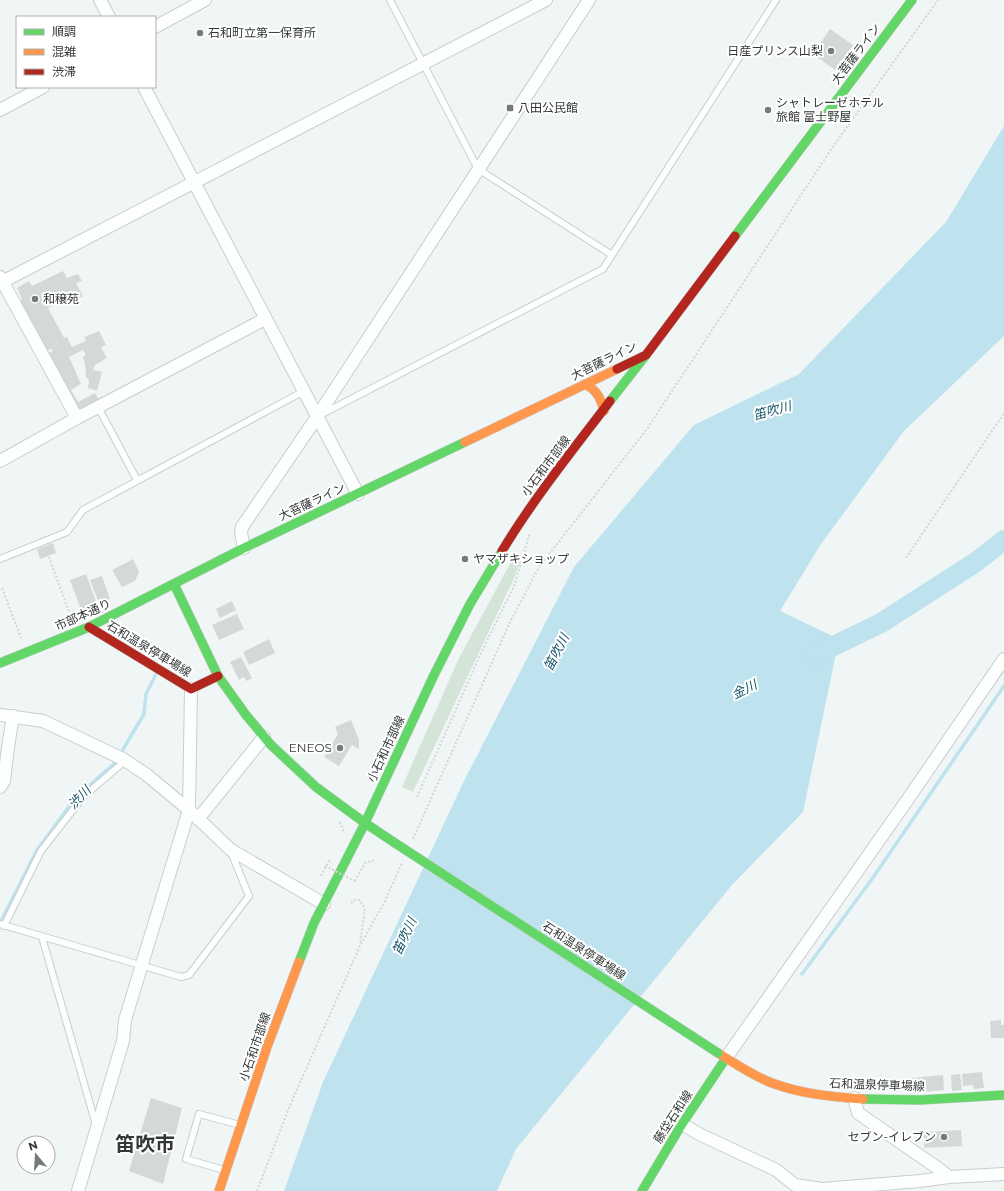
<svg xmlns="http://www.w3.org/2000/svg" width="1004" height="1191" viewBox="0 0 1004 1191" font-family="Montserrat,'Noto Sans JP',sans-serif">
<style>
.green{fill:#d4e4d8}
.water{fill:#bee2ee}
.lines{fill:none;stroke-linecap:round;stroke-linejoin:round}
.stream{stroke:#bee2ee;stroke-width:3.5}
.river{stroke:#bee2ee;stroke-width:20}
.building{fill:#d3d9d9}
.lane-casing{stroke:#c8cecd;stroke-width:8}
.street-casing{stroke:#c8cecd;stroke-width:14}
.fast-casing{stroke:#c8cecd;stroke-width:10}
.slow-casing{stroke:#c8cecd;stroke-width:10}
.jam-casing{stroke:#c8cecd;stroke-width:10}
.path{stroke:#d4d6d5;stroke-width:2;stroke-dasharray:2 2;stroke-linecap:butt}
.lane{stroke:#fdfefe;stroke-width:6}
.street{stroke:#fdfefe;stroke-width:12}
.fast{stroke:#63d668;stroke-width:9}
.slow{stroke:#ff974d;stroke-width:9}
.jam{stroke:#b3261e;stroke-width:9}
.fast-bridge-casing{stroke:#c8cecd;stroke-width:10;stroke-linecap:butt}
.path-bridge{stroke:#d4d6d5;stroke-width:2;stroke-dasharray:2 2;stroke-linecap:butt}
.fast-bridge{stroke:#63d668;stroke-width:9}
.poi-dot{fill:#757a7a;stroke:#fff;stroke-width:1.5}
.labels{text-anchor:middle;stroke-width:4;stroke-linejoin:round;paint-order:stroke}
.poi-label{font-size:12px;fill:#333837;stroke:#fff;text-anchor:start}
.street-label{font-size:12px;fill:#333837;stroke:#fff}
.water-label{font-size:13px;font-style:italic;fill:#125365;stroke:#fff}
.town-label{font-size:20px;font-weight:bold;fill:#333837;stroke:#fff}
</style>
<rect width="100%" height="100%" fill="#f0f6f6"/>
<path class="green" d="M515,559H518L520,563L515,576L413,792L402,787L459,658L511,562Z"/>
<path class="water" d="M1004,126V336L904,431L821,544L780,611L839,639L803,812L732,885L516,1149L497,1191H284L323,1082L463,783L574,567L694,425L799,374L946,222Z"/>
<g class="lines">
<path class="stream" d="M0,923L37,850L76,797L115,763L144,714L146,694L156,674
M802,974L872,879L1004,686"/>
<path class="river" d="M815,655L881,623L976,562L1004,540"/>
</g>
<path class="building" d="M830,29L853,45L835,70L813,54Z
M63,271L67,278L78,274L82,281L76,283L83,296L74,301L71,295L48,308L64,338L67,337L72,347L86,341L84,337L99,331L106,345L101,347L107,358L95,365L93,370L102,372L97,391L88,388L89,380L86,377L85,364L83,357L86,355L83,350L69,357L81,384L71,390L78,402L95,393L101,403L77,415L47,354L53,351L51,349L43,352L16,303L22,299L17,288L29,281L32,286Z
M53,543L56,553L40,559L37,549Z
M133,559L139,572L135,581L122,587L112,570Z
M86,574L97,604L81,610L70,580Z
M102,576L110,599L99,603L90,580Z
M232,601L236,610L220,618L216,609Z
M237,614L244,629L219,640L212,625Z
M269,639L275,653L249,665L243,652Z
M241,657L252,678L246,681L244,677L239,680L230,662Z
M351,720L359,740V749L352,745L339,766L324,757L338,734L335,727Z
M1001,1020V1025H1004V1038H991L990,1021Z
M982,1072L984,1088L974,1089L973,1085L963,1086L962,1074Z
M960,1074L962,1090L952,1091L951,1075Z
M943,1075L944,1090L913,1093L912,1078Z
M151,1098L182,1108L163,1184L129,1171Z
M961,1130L962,1146L924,1148V1132Z"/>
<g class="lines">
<defs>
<path id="lane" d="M390,0L478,169L612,255
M98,407L137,480
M322,414L603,269L776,0
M0,559L67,532L83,510L304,391
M0,924L181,977L189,975L249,896L231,852
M4,926L41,851L83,797L125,761
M42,937L96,1125
M224,1170L186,1159L199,1114L240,1125"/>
<path id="street" d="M100,0L109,17
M155,27L205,0
M144,87L358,494
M0,110L43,87
M0,277L77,418
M0,283L546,0
M0,461L77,418L265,319
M244,548L241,533L242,527L317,417L589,0
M0,715L43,721L123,759L147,775L189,810L231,850L324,904
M0,787L4,781L8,747L13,716
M198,819L264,737
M726,1058L908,799L1004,659
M854,1098L858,1113L939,1169L949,1177
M682,1124L701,1135L776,1170L795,1185L822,1189L920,1181L949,1177L1004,1174
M78,1191L123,1041L125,1020L189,810L191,689"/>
<path id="fast" d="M735,236L912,0
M610,401L646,355
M174,584L218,676L246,715L271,745L316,787L365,823L395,843
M0,663L89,627L244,548L465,442
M299,962L314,923L365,823L434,675L470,604L502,551
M863,1099L920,1100L1004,1095
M642,1191L682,1124L726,1058"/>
<path id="slow" d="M585,384C597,390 601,399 604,411
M465,442L617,369
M718,1053C736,1064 753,1076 772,1083C801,1094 833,1097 863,1099
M219,1191L267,1047L299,962"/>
<path id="jam" d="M617,369L646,355L735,236
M502,551C534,498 573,450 610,401
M89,627L191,689L218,676"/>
</defs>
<use href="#lane" class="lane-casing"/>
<use href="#street" class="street-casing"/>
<use href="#fast" class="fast-casing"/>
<use href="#slow" class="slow-casing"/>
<use href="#jam" class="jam-casing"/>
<path class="path" d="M49,557L71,617
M906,558L1004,413
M2,588L21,638
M417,797L480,655L514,586L530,533
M340,822L344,833
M413,839L511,620L539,567L647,429L832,148L938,0
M321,876L330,859
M355,881L365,863L375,860
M351,903L355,900H360L365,908L360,944
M257,1191L288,1110L360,946L385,901L402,863"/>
<use href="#lane" class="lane"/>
<use href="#street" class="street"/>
<use href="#fast" class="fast"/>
<use href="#slow" class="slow"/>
<use href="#jam" class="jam"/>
<defs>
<path id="fast-bridge" d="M395,843L718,1053"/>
</defs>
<use href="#fast-bridge" class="fast-bridge-casing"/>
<path class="path-bridge" d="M325,866L355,881"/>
<use href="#fast-bridge" class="fast-bridge"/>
</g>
<g class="poi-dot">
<circle cx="200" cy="33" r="4"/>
<circle cx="831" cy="51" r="4"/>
<rect x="506" y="104" width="8" height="8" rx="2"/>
<circle cx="768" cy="110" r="4"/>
<circle cx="35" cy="299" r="4"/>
<circle cx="465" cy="559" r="4"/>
<circle cx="340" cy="748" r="4"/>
<circle cx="944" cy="1137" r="4"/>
</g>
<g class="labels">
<g class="poi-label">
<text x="208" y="37">石和町立第一保育所</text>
<text x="823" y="55" text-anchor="end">日産プリンス山梨</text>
<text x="776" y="107">シャトレーゼホテル<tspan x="776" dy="14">旅館 富士野屋</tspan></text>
<text x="518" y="112">八田公民館</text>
<text x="43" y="303">和穣苑</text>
<text x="473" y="563">ヤマザキショップ</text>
<text x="332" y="752" text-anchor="end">ENEOS</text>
<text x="936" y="1141" text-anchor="end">セブン-イレブン</text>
</g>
<g class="street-label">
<text transform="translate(856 54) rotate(-53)" y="4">大菩薩ライン</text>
<text transform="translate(604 361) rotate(-26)" y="4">大菩薩ライン</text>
<text transform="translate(546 466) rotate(-53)" y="4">小石和市部線</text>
<text transform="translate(312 502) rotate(-25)" y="4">大菩薩ライン</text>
<text transform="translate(83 615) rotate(-24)" y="4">市部本通り</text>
<text transform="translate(149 649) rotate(31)" y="4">石和温泉停車場線</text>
<text transform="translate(386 749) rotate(-65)" y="4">小石和市部線</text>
<text transform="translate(584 951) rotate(33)" y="4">石和温泉停車場線</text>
<text transform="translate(255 1047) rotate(-71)" y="4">小石和市部線</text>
<text transform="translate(877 1085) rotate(2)" y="4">石和温泉停車場線</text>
<text transform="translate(673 1117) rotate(-57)" y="4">藤垈石和線</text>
</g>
<g class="water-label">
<text transform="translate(772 410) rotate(-15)" y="5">笛吹川</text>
<text transform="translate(556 652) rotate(-63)" y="5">笛吹川</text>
<text transform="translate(744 689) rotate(-26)" y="5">金川</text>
<text transform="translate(79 797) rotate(-47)" y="5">渋川</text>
<text transform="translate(404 936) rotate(-65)" y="5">笛吹川</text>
</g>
<g class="town-label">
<text x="145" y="1151">笛吹市</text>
</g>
</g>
<rect x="16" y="16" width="140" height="72" fill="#ffffff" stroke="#adafaf"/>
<rect x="24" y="29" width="20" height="6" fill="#63d668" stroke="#adafaf"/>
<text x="52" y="36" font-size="12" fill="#333837">順調</text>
<rect x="24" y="49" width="20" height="6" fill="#ff974d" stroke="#adafaf"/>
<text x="52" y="56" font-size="12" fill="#333837">混雑</text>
<rect x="24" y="69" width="20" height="6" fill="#b3261e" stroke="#adafaf"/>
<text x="52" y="76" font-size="12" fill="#333837">渋滞</text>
<g transform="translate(36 1155) rotate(342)"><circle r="19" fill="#ffffff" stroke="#adafaf"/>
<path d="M0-3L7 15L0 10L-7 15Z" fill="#757a7a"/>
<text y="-6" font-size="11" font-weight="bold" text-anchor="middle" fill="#333837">N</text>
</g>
</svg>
